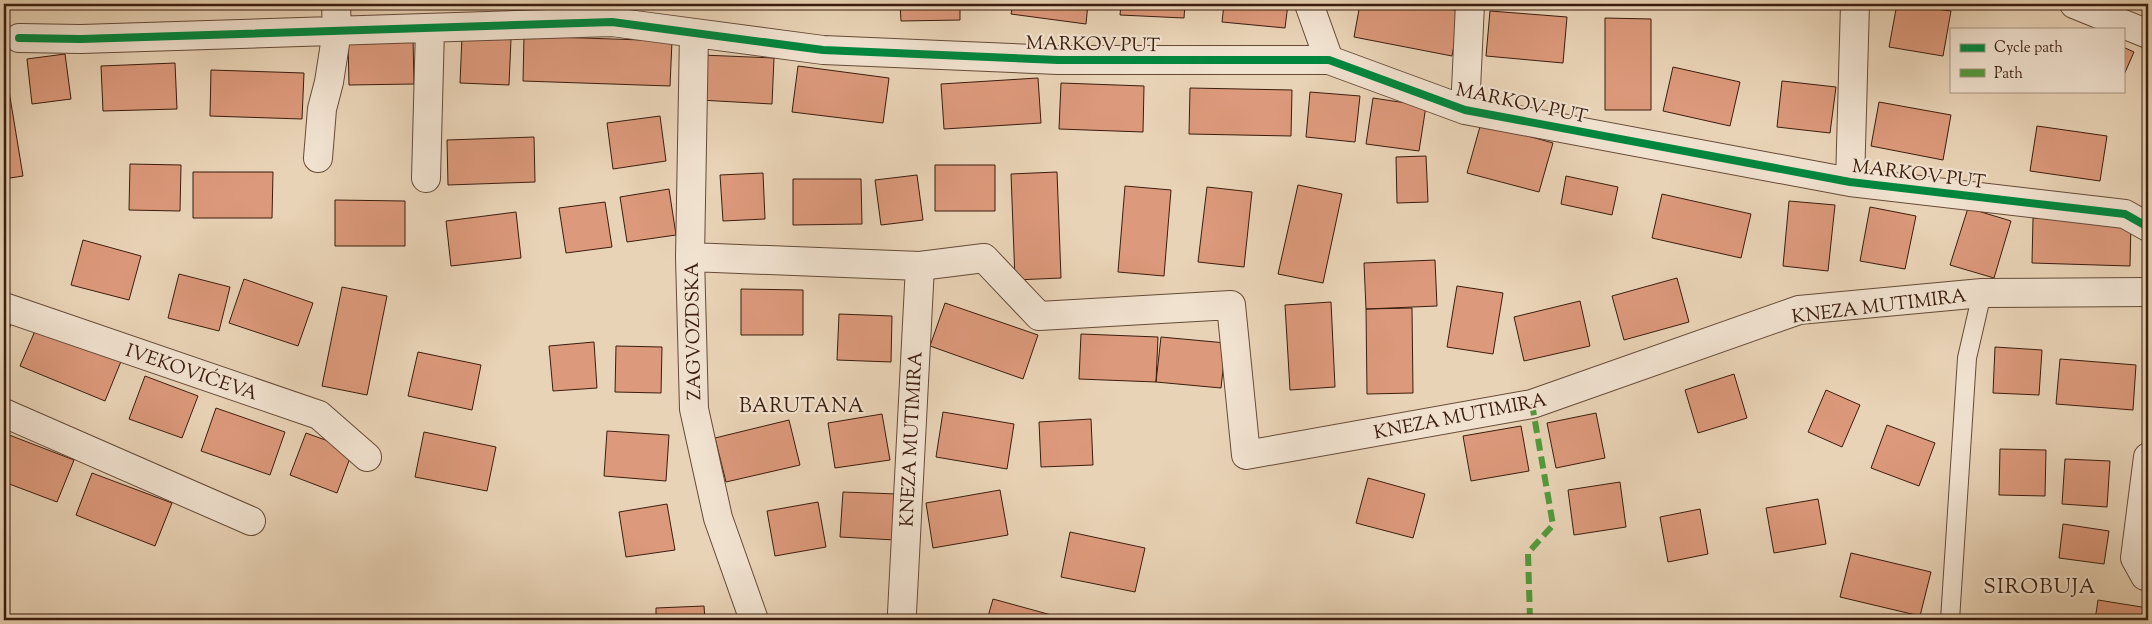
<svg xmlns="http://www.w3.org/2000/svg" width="2152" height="624" viewBox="0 0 2152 624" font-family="'Sorts Mill Goudy',serif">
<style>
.building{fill:#dc997b;stroke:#3b1d0d}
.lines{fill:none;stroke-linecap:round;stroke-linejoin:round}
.lane-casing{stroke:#664a37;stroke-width:20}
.street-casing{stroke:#664a37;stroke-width:30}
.lane{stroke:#f1e2d0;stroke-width:18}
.street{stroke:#f1e2d0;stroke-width:28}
.quiet{stroke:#529a3b;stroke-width:6;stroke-dasharray:12 6;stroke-linecap:butt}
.cycleway-casing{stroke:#f1e2d0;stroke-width:11}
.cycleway{stroke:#00873e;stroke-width:8}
.labels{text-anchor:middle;stroke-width:4.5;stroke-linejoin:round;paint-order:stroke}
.street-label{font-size:19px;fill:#3b1d0d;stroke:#f1e2d0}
.neighbourhood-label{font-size:20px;letter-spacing:1px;fill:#3b1d0d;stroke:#f1e2d0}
.quarter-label{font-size:21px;letter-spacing:1px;fill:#3b1d0d;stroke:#f1e2d0}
</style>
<rect width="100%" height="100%" fill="#e9d3b6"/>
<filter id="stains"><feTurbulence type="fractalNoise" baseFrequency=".004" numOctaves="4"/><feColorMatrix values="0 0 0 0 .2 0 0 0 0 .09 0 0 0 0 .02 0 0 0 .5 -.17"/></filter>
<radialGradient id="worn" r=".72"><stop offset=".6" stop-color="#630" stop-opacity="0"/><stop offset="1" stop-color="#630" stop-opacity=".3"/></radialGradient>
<path class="building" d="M900,4H960V20L901,21Z
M1013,4H1088L1086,24L1011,14Z
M1121,4H1185L1184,18L1120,15Z
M1224,4H1288L1285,28L1222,22Z
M1360,4H1423L1460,11L1452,56L1354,37Z
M1897,4L1951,11L1943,56L1889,47Z
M1490,11L1567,17L1563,63L1486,56Z
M1605,18L1651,19V110H1605Z
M524,36L672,41L670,86L523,81Z
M462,37L511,39L509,85L460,83Z
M413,38L414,84L349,85L348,40Z
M2123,47L2134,52L2123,77Z
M65,54L71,99L32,104L27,59Z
M702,55L774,58L772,104L699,100Z
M175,63L177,109L103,111L101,66Z
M798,66L889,78L883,123L792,112Z
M1673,67L1740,82L1730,126L1663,111Z
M211,70L304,73L302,119L210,116Z
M1038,78L1041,123L944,129L941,84Z
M1782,81L1836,87L1830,133L1777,127Z
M1061,83L1144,86L1143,132L1059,129Z
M8,85L23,176L4,179V86Z
M1190,88L1292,90L1291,136L1189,134Z
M1310,92L1360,96L1355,142L1306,137Z
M1373,98L1426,106L1419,151L1366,144Z
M1879,102L1951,115L1943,160L1871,146Z
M660,116L666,161L613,169L607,123Z
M1481,123L1553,143L1539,192L1467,173Z
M2037,126L2107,136L2100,181L2030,171Z
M534,137L535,182L448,185L447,140Z
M1426,156L1428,202L1397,203L1396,157Z
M130,164L181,165L180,211L129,210Z
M935,165H995V211H935Z
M193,172H273L272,218H193Z
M1057,172L1061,278L1015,280L1011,174Z
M763,173L765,219L723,221L720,175Z
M917,175L923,220L881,225L875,180Z
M1566,176L1618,187L1612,215L1561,204Z
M793,179H861L862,224L793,225Z
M1298,185L1342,194L1323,283L1278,274Z
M1125,186L1171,190L1164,276L1118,272Z
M1207,187L1252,192L1244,267L1198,262Z
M669,189L676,235L627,242L620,197Z
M1662,194L1751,214L1741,258L1652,238Z
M335,200L405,201V246H335Z
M1789,201L1835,205L1828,271L1783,266Z
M605,202L612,247L566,253L559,208Z
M1870,207L1916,216L1905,269L1860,261Z
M1968,208L2011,221L1994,278L1950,265Z
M516,212L521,258L451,266L446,221Z
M2033,218L2131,221L2130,266L2032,263Z
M83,240L141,256L129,300L71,285Z
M1435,260L1437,306L1366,309L1364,263Z
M179,274L230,287L219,331L168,318Z
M1677,278L1689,322L1624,340L1612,296Z
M244,279L313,303L298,346L229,323Z
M1457,286L1503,293L1493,354L1447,347Z
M342,287L387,296L367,395L322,386Z
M741,289L803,290V335H741Z
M1580,301L1590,346L1524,361L1514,317Z
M1331,302L1335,387L1290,390L1285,305Z
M945,303L1038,335L1023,379L930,346Z
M1412,308L1413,393L1367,394L1366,309Z
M4,313L13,316L4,348Z
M839,314L892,316L891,362L837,360Z
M38,324L122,359L105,401L20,366Z
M1081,334L1158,337L1156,382L1079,379Z
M1161,337L1226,343L1221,388L1156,382Z
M594,342L597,388L553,391L549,346Z
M616,346L662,347L661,393L615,392Z
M1995,347L2042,350L2039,395L1993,393Z
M418,352L481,365L472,410L408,396Z
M2060,359L2136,365L2133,410L2056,404Z
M1734,374L1747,418L1698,433L1685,390Z
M145,376L198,396L182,438L129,419Z
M1826,390L1860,405L1842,447L1808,432Z
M216,408L285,432L270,475L201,451Z
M943,412L1014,424L1007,469L936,457Z
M1596,413L1605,458L1556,468L1547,423Z
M882,414L890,460L835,468L828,423Z
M1091,419L1093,465L1041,467L1039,422Z
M789,420L800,465L726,482L715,438Z
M1887,425L1935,443L1919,486L1871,468Z
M1521,426L1529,471L1471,481L1463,436Z
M607,431L669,435L666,481L604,476Z
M424,432L496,447L487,491L415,477Z
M4,433L74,460L57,502L4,482Z
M306,433L353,450L337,493L290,475Z
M2000,449L2046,450L2045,496L1999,495Z
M2065,459L2110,461L2107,507L2062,504Z
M92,473L172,503L155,546L76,515Z
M1368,478L1425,494L1413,538L1356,523Z
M1620,482L1626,527L1574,535L1568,490Z
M1000,490L1008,535L933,548L926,503Z
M843,492L897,494L895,540L840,537Z
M1818,499L1826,544L1774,553L1766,508Z
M818,502L826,547L775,556L767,511Z
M667,504L675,550L626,557L619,512Z
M1700,509L1708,554L1668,562L1660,517Z
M2063,524L2109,531L2104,564L2059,558Z
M1070,532L1145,548L1135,592L1061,577Z
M1851,553L1931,572L1920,616L1840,597Z
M993,599L1055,616L1054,620H987Z
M2098,600L2148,608V620H2095Z
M704,606L705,620H656V608Z"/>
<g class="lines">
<defs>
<path id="lane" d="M1950,620L1967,358L1982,293"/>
<path id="street" d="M1309,4L1329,60
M2074,4L2148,34
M694,33L690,257L694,409L718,518L754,620
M19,38L81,39L612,22L823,50L1058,60H1329L1465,110L1850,182L2125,214L2148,227
M1465,110L1470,4
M318,158L322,109L329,82L337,31L336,4
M426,178L430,28
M1850,182L1855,4
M690,257L920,266L984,258L1039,316L1231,305L1246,455L1532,404L1799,310L1982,293L2148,292
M4,307L319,415L367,457
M4,413L251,521
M2148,457L2135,558L2145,576L2148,577
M902,613L920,266"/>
</defs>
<use href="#lane" class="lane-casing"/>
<use href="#street" class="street-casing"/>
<use href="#lane" class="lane"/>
<use href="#street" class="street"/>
<path class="quiet" d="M1530,620L1528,553L1553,525L1532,404"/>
<defs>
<path id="cycleway" d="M19,38L81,39L612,22L823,50L1058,60H1329L1465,110L1850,182L2125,214L2148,227"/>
</defs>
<use href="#cycleway" class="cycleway-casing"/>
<use href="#cycleway" class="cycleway"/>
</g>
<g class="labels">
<g class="street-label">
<text transform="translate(1093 43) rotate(1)" y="7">MARKOV PUT</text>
<text transform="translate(1522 102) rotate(12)" y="7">MARKOV PUT</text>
<text transform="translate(1919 173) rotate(7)" y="7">MARKOV PUT</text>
<text transform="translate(1879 305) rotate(-7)" y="7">KNEZA MUTIMIRA</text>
<text transform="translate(692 331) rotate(-91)" y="7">ZAGVOZDSKA</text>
<text transform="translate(192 371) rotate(19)" y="7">IVEKOVIĆEVA</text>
<text transform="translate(1460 415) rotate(-11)" y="7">KNEZA MUTIMIRA</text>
<text transform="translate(910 439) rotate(-87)" y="7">KNEZA MUTIMIRA</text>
</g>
<g class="neighbourhood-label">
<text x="802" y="412">BARUTANA</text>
</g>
<g class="quarter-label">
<text x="2040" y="593">SIROBUJA</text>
</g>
</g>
<rect width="2152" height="624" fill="none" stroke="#e9d3b6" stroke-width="20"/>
<rect x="5" y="5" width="2142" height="614" fill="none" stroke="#3b1d0d" stroke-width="2.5"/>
<rect x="10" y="10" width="2132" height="604" fill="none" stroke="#3b1d0d"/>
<rect x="1950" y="28" width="175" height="65" fill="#f1e2d0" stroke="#a89382"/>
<rect x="1960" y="44" width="25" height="8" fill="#00873e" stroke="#a89382"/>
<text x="1994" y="52" font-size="15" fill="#3b1d0d">Cycle path</text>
<rect x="1960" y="69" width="25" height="8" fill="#529a3b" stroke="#a89382"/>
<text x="1994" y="78" font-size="15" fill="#3b1d0d">Path</text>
<rect width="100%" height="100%" filter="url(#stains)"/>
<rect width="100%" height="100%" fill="url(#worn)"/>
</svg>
